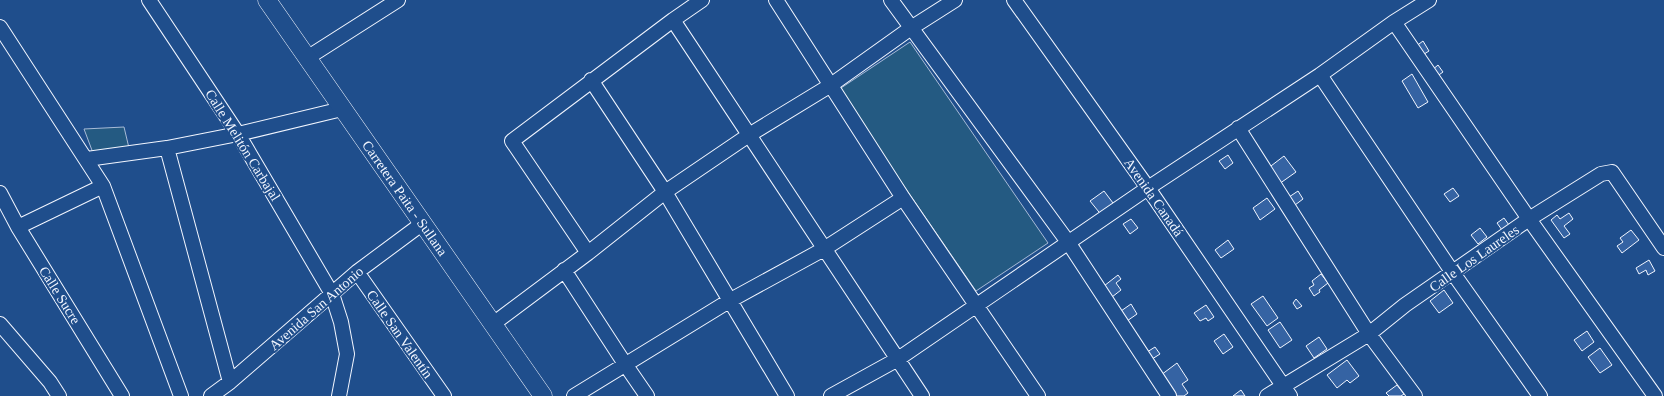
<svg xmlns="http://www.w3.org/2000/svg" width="1664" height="396" viewBox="0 0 1664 396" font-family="'Times New Roman',serif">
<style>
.green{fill:#245a82;stroke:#a8bbd7}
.building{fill:#3563a3;stroke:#f2f6ff}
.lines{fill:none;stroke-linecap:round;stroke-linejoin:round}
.minor-casing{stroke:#f2f6ff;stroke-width:16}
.major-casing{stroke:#f2f6ff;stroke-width:19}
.minor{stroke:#1f4e8c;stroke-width:14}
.major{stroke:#1f4e8c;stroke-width:18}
.labels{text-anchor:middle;stroke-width:4;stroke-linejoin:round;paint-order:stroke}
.street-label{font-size:14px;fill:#f2f6ff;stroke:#1f4e8c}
</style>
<rect width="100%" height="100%" fill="#1f4e8c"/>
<path class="green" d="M910,42L1048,243L976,291L838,90Z
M124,127L129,148L93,153L84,129Z"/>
<path class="building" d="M1423,41L1429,51L1421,56L1415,47Z
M1438,65L1443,72L1436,77L1431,71Z
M1412,74L1428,102L1418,108L1402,81Z
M1228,155L1233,163L1225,169L1219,161Z
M1284,156L1296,172L1279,184L1267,169Z
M1453,188L1459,196L1450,202L1444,194Z
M1104,191L1116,207L1103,217L1090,201Z
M1298,191L1303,199L1295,205L1289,197Z
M1267,198L1275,209L1260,220L1253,208Z
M1569,213L1573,219L1564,226L1570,234L1564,238L1551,220L1557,215L1560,219Z
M1504,218L1509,225L1502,230L1497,223Z
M1131,219L1138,228L1130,234L1123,224Z
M1480,228L1487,237L1478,244L1471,235Z
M1631,230L1639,240L1622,253L1617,246L1623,242L1620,238Z
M1228,240L1234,249L1221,258L1215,250Z
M1649,260L1655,271L1648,275L1646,270L1639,274L1636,268Z
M1321,274L1328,283L1319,290L1320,292L1314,296L1309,288L1314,285L1312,281Z
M1118,275L1121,279L1116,283L1121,290L1112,297L1104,286Z
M1444,290L1453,303L1439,313L1430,301Z
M1263,296L1278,318L1267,326L1251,304Z
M1296,299L1302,306L1297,309L1293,303Z
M1131,304L1137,314L1127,321L1121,311Z
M1206,305L1214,317L1208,321L1206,318L1200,321L1194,313Z
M1280,322L1292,340L1280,348L1268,330Z
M1587,331L1594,342L1582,351L1574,340Z
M1224,334L1233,347L1223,354L1214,341Z
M1319,337L1327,349L1314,358L1306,346Z
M1155,347L1160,354L1149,361L1144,354Z
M1600,348L1612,365L1600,373L1588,357Z
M1347,360L1359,376L1350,383L1347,380L1337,388L1327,375Z
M1177,363L1188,380L1182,384L1188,393L1184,396H1176L1161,375Z
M1397,385L1404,394L1401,396H1389L1386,393Z
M1241,390L1245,396H1233Z"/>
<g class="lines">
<defs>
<path id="minor" d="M149,0L238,134L332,294L341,322L347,354L339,396
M776,0L903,198L1038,396
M891,0L1068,242L1169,396
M1014,0L1148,188L1290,396
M673,20L922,396
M1394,22L1529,219L1655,396
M0,27L103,186L181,396
M307,58L398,0
M1320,75L1453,273L1540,396
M591,80L665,192L787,396
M1238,128L1369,334L1415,396
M167,148L230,382
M87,159L167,148L238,134L342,109
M0,193L18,227L122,396
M18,227L103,186
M588,253L512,141L673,20L702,0
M564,270L625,364L647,396
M357,272L444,396
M0,324L50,382L59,396
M493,324L588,253L665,192L749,135L831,85L911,28L955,0
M211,396L230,382L357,272L423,223
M574,396L729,301L824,249L903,198
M831,396L898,359L1148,188L1320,75L1394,22L1429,0
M1267,396L1369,334L1405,305L1529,219L1601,174L1612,172L1664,248"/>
<path id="major" d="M267,0L543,396"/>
</defs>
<use href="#minor" class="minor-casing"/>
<use href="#major" class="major-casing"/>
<use href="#minor" class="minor"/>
<use href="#major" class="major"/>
</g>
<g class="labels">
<g class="street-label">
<text transform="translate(243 145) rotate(58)" y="5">Calle Melitón Carbajal</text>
<text transform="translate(1154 197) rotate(55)" y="5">Avenida Canadá</text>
<text transform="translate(405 198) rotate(55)" y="5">Carretera Paita - Sullana</text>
<text transform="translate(1474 258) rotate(-35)" y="5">Calle Los Laureles</text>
<text transform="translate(60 295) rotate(58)" y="5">Calle Sucre</text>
<text transform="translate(316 308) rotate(-41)" y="5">Avenida San Antonio</text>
<text transform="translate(400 334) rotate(55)" y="5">Calle San Valentín</text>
</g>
</g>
</svg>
